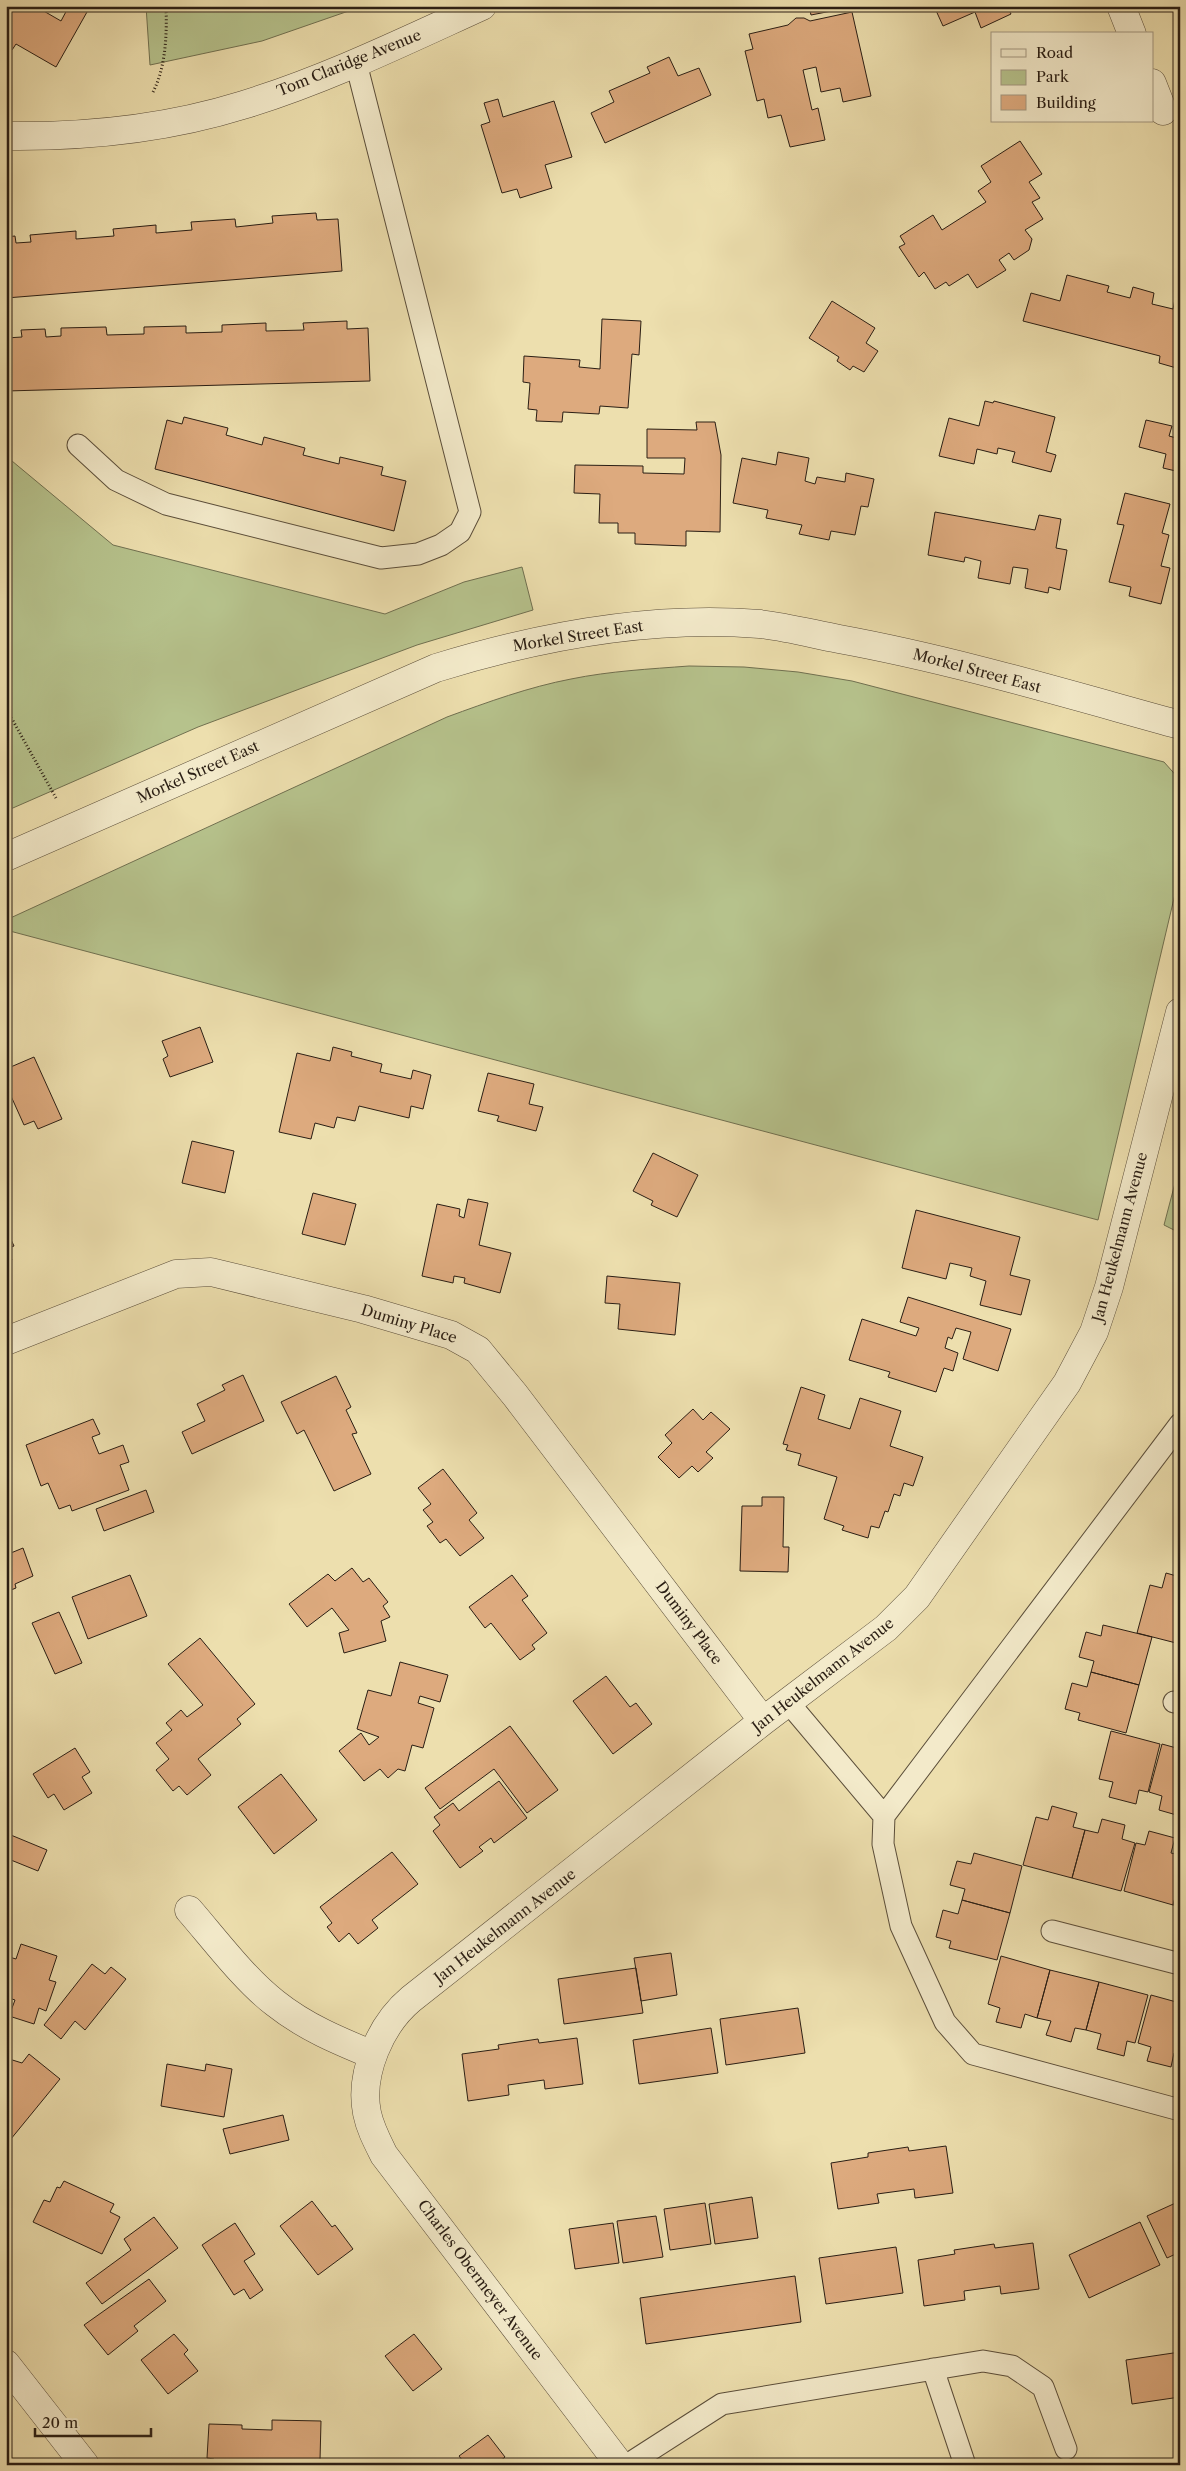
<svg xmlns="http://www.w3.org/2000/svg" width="1186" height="2471" viewBox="0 0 1186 2471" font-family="'Libre Caslon Text',serif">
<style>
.green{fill:#b6c28c;stroke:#707050}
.building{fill:#ddaa7e;stroke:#2a1e14}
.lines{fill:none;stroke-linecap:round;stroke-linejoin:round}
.service-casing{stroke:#5b4e3a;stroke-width:23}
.minor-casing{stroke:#5b4e3a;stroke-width:29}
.tertiary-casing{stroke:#5b4e3a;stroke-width:29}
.path{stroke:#2a1e14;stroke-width:3;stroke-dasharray:1 2.5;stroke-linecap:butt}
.service{stroke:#f3eaca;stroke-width:21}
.minor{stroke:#f3eaca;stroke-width:28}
.tertiary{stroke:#f3eaca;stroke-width:28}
.labels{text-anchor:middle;stroke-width:4.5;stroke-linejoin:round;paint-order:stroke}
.street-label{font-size:15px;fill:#2a1e14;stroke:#f3eaca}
</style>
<rect width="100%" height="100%" fill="#eddfae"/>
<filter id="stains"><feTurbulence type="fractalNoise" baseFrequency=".004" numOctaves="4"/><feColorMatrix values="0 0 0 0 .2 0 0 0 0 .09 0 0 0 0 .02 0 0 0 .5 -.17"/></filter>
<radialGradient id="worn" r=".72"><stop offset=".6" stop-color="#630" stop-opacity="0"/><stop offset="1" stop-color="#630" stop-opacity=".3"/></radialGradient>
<path class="green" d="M146,6H363L262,41L150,65Z
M6,456L113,545L385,614L464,582L522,567L533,610L417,645L198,727L6,811Z
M689,666L744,667L798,672L852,681L1164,762L1180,780V873L1098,1220L6,930V920L447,717C488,702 529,687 571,679C610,671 650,669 689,666Z
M1180,1164V1233L1164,1225Z"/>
<path class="building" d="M6,6H35L61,21L69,6H77L87,12L56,67L16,44L12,50L6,46Z
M809,6H846L847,8L811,15Z
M934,6H1007L1011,14L981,28L975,12L943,26Z
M852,12L871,96L843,102L840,88L821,92L816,67L803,70L812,110L818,108L825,140L790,147L781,115L768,118L764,99L757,101L745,51L753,49L749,34L788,25L796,18H804L810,21Z
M669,57L678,76L699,68L711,95L605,143L591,113L614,102L609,91L650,73L647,67Z
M498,99L503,117L554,101L572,157L545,165L552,188L520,198L517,189L502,193L481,125L490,122L484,103Z
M1020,141L1042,174L1029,182L1040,198L1032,202L1043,219L1025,230L1032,239L1029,250L1014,260L1009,253L999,260L1006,270L977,288L968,274L949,286L946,282L935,289L924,272L919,277L899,247L905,244L900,236L933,215L942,230L986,202L978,191L991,182L981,166Z
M316,213L317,220L338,219L342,271L6,298V237L15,236L16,243L31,242L30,235L76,231V239L114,236L113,229L156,225V233L192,230L191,222L235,219L236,227L273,223L272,216Z
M1067,275L1109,286L1107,292L1130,298L1133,287L1154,293L1152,304L1173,309L1175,299L1180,300V369L1159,363L1160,356L1023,321L1031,293L1060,301Z
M832,301L875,328L866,343L878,351L864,372L853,366L850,370L837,361L839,357L809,338Z
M602,319L641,321L639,355L632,354L628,408L600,406L599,414L563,412L562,422L536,421L537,410L528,409L530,383L523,382L524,356L580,360L579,367L600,369Z
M347,321V329L368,328L370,381L6,391V338L22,337L21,330L45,329L46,337L61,336V328L106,327L107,335L144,334V327L186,326V333L222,332V325L266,323V331L304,330L303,323Z
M985,401L993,403L994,401L1055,417L1046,452L1056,455L1051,472L1012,462L1015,452L998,448L997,454L977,449L974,464L939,456L949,418L979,426Z
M184,417L228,428L226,435L262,445L264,437L305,448L303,455L339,464L340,457L383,467L381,475L406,481L394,531L155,469L167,420L182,424Z
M1146,420L1172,426L1169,436L1180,439V472L1163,468L1166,454L1139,447Z
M696,422H715L721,455L720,532L686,531V546L635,544V533H618V523H599L600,494L574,493L575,465L643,466V473L684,474L685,458H647V429L697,430Z
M778,452L809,458L805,481L815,484L817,477L845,482L846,473L874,479L868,507L861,506L855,535L831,531L829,540L799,534L802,525L766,518L768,510L733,503L742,458L776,465Z
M1125,493L1170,504L1162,533L1169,535L1161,566L1170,568L1161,604L1129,596L1131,587L1109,582L1124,525L1117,524Z
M935,512L1035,530L1039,515L1061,519L1056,548L1067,550L1060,590L1049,587L1048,593L1025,588L1028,569L1013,567L1010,584L978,578L981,561L965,557L964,562L928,555Z
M200,1027L213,1062L170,1077L163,1059L168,1056L162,1041Z
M333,1047L352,1052L351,1056L382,1064L380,1072L411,1079L413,1070L431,1075L423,1109L411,1106L409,1118L359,1106L355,1121L337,1117L334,1128L315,1123L311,1139L279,1132L297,1053L330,1061Z
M34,1057L62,1119L38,1129L34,1121L24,1125L6,1085V1069Z
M488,1073L534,1084L529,1104L543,1107L536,1131L497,1121L499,1116L478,1111Z
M192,1141L234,1151L225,1193L182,1183Z
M653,1153L698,1175L677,1217L651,1205L653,1201L633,1191Z
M313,1193L356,1204L345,1245L302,1234Z
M468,1199L488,1203L479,1245L511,1253L500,1293L464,1283L465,1278L454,1276L453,1283L422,1276L437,1204L460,1209L459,1216L464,1218Z
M916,1210L1020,1237L1010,1275L1030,1280L1021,1315L980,1305L986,1281L970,1276L972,1268L950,1263L946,1279L902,1268Z
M6,1229L14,1246L6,1249L12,1260L6,1262Z
M607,1276L680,1283L675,1335L618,1329L620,1304L605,1303Z
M908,1297L1011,1329L998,1371L963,1359L971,1332L956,1328L952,1339L948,1337L945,1348L958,1353L953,1371L944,1368L936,1392L888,1377L890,1372L849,1360L862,1319L916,1336L919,1328L900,1322Z
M243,1375L264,1421L192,1454L182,1432L205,1421L197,1404L225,1390L222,1385Z
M336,1376L351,1407L346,1410L357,1433L352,1434L371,1474L334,1491L304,1430L297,1434L281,1402Z
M801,1387L825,1395L818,1419L850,1429L860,1398L901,1411L890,1446L923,1457L913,1486L904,1483L900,1496L894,1494L888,1512L885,1511L879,1528L871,1526L868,1538L842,1530L844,1526L824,1519L837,1477L798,1465L801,1454L786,1450L788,1445L783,1444Z
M693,1409L703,1420L711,1412L730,1429L706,1452L713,1458L698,1472L692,1466L679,1478L658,1457L672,1443L665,1435Z
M93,1419L100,1434L92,1437L99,1454L123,1445L129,1462L120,1465L129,1490L72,1511L70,1505L59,1509L48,1483L41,1486L26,1445Z
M443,1469L477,1513L469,1520L484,1538L460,1556L446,1539L440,1543L427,1526L433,1522L423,1510L431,1504L418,1488Z
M146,1490L154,1512L104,1531L96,1509Z
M762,1497H784L783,1547H789L788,1572L740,1571L742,1506H762Z
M23,1548L33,1576L15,1584L16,1588L6,1592V1555Z
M352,1568L363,1582L369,1578L388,1602L383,1606L390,1617L381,1621L386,1641L344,1653L339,1633L349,1630L332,1608L307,1627L289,1604L328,1574L335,1581Z
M1166,1573L1180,1577V1644L1137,1633L1150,1585L1162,1588Z
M130,1575L147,1616L88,1639L72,1597Z
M512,1575L528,1596L522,1600L547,1633L532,1645L535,1649L520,1660L491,1623L485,1628L469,1607Z
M59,1612L82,1663L55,1674L32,1623Z
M1103,1625L1152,1637L1139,1685L1091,1672L1094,1661L1079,1657L1086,1632L1101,1636Z
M200,1638L255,1704L237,1719L241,1724L198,1759L211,1775L187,1795L179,1786L173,1791L156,1770L169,1759L156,1743L172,1730L166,1723L181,1710L187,1717L203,1705L168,1664Z
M400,1662L448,1675L440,1702L420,1696L418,1703L434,1708L423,1748L412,1745L405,1771L398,1769L388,1778L380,1769L364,1781L339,1751L361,1733L369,1745L379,1737L357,1729L368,1690L391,1696Z
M1091,1672L1139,1685L1126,1733L1078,1720L1080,1713L1065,1709L1072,1683L1087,1687Z
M606,1676L630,1707L636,1703L652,1724L613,1754L573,1701Z
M510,1726L558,1790L527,1813L494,1769L440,1809L425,1788Z
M1111,1731L1160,1744L1148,1792L1139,1790L1136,1804L1109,1797L1113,1782L1099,1779Z
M1162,1744L1180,1749V1816L1159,1810L1162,1796L1149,1792Z
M75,1748L90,1772L82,1777L92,1793L64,1810L54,1794L48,1798L33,1774Z
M281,1774L317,1820L274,1854L238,1807Z
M499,1781L527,1818L494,1843L491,1838L479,1847L483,1851L460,1868L433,1831L440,1825L434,1817L453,1803L459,1811Z
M1052,1806L1077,1813L1073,1827L1085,1830L1072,1878L1023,1865L1036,1817L1048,1820Z
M1102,1819L1125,1825L1122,1839L1135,1843L1121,1891L1072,1878L1085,1830L1098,1833Z
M1149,1831L1175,1838L1171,1853L1180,1855V1879L1173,1905L1124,1891L1136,1843L1145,1845Z
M6,1833L47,1850L38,1871L6,1858Z
M392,1852L418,1884L372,1920L378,1928L358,1944L349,1933L339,1942L327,1927L332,1923L320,1907Z
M974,1853L1022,1866L1010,1913L962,1900L965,1889L950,1885L957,1861L971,1864Z
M1180,1879V1906L1173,1905Z
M962,1900L1010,1913L997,1960L949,1948L951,1941L936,1937L943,1910L958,1914Z
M21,1944L57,1956L49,1980L56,1982L46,2011L39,2008L34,2024L9,2016L15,2000L6,1997V1956L16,1959Z
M671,1953L677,1995L641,2001L634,1958Z
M1001,1956L1050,1970L1037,2018L1025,2014L1021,2028L996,2022L1000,2008L988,2004Z
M92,1964L105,1974L111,1967L126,1979L85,2030L75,2021L61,2039L44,2025Z
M636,1968L643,2013L564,2024L558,1979Z
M1050,1970L1099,1982L1086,2030L1075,2028L1071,2042L1046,2035L1051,2021L1037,2018Z
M1099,1982L1148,1995L1135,2043L1127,2041L1124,2056L1097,2049L1101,2034L1086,2030Z
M1151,1995L1180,2003V2054L1174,2053L1171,2067L1147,2061L1151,2047L1138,2043Z
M798,2008L805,2053L726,2065L720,2019Z
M711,2028L718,2073L639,2084L633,2040Z
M577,2038L583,2084L545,2089L544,2080L508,2085L509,2095L468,2101L462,2054L499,2049L498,2045L538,2039L539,2043Z
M29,2054L60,2079L6,2145V2058L22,2063Z
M167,2064L205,2071L206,2064L232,2069L224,2117L161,2106Z
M283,2115L289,2140L230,2154L223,2129Z
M946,2146L953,2193L915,2198L914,2189L877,2194L879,2203L838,2209L831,2163L868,2157V2153L908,2147L909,2151Z
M64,2181L114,2204L110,2212L120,2217L102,2254L33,2222L44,2200L50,2202L57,2187L60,2188Z
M752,2197L758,2238L715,2244L709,2204Z
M312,2201L332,2227L335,2225L353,2249L318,2275L280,2226Z
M1180,2201V2252L1167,2258L1147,2216Z
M705,2203L711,2244L670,2250L664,2209Z
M656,2216L663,2257L623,2263L617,2221Z
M154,2217L178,2248L102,2304L86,2283L131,2250L124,2239Z
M1140,2222L1160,2265L1089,2298L1069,2255Z
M235,2223L255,2254L244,2261L263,2290L250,2299L244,2289L234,2295L202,2245Z
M613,2223L619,2263L575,2269L569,2229Z
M1033,2243L1039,2289L1001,2294L1000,2286L964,2291L965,2300L924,2306L918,2260L955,2254L954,2250L994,2244L995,2248Z
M896,2247L903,2293L826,2304L819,2258Z
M795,2276L801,2322L646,2344L640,2298Z
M149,2279L166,2301L134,2326L138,2331L108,2355L84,2325Z
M174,2334L188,2350L184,2354L198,2371L168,2394L141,2360Z
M414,2334L442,2369L413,2391L385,2356Z
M1180,2352V2397L1132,2404L1126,2360Z
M272,2420L321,2421L320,2460H293V2465H213L214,2459L207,2458L209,2424L242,2425V2429L272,2430Z
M488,2435L505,2457L498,2463L500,2465H466L459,2456Z"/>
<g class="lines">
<defs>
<path id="service" d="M78,445L116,480L166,504L381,558L418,554L441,545L460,532L470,512L356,63
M788,1702L884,1816L883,1844L901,1926L945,2022L973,2054L1180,2110
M1174,1702L1180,1703
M884,1816L1180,1424
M1052,1931L1180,1964
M933,2369L965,2465
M627,2465L722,2404L983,2361L1012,2366L1043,2387L1066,2449"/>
<path id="minor" d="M1121,6L1132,34
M1152,83L1163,111
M6,136C86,137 166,129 243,105C325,80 403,42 482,6
M6,857L436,668C540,636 650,615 760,624C786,627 813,634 839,639C954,660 1067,694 1180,725
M6,1341L176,1274L211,1272L363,1309L451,1335L478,1350L515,1395L763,1721
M189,1910C215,1940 245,1980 275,2003C305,2027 339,2041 373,2055
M620,2465L384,2155C377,2141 370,2128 367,2113C359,2073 381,2024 411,1999L763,1721L886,1628L917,1597L1067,1383L1094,1332L1109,1287L1180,1012"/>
<path id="tertiary" d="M6,2364L85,2465"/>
</defs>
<use href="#service" class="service-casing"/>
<use href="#minor" class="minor-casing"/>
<use href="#tertiary" class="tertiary-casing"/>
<path class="path" d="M153,92C166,67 167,33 166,6
M6,713L12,719L56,798"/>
<use href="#service" class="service"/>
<use href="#minor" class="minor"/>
<use href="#tertiary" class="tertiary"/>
</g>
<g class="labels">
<g class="street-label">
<text transform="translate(349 63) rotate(-22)" y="5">Tom Claridge Avenue</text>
<text transform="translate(578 636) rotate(-9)" y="5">Morkel Street East</text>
<text transform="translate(977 671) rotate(15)" y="5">Morkel Street East</text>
<text transform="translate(198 772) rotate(-24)" y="5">Morkel Street East</text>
<text transform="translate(1120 1237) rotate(-75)" y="5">Jan Heukelmann Avenue</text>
<text transform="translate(409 1324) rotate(17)" y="5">Duminy Place</text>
<text transform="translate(689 1623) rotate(53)" y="5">Duminy Place</text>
<text transform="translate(823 1675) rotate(-38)" y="5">Jan Heukelmann Avenue</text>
<text transform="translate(505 1926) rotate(-38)" y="5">Jan Heukelmann Avenue</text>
<text transform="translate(480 2280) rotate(53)" y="5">Charles Obermeyer Avenue</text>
</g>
</g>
<rect width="1186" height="2471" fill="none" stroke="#eddfae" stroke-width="25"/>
<rect x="8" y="8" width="1171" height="2456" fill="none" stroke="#2a1e14" stroke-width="2.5"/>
<rect x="12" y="12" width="1161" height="2446" fill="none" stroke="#2a1e14"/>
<rect x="991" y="32" width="162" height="90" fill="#f3eaca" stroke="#a39881"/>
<rect x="1001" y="49" width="25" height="8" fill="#f3eaca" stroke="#a39881"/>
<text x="1036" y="58" font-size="15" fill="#2a1e14">Road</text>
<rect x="1001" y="70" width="25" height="15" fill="#b6c28c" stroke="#a39881"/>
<text x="1036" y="82" font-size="15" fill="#2a1e14">Park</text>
<rect x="1001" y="95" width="25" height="15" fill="#ddaa7e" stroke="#a39881"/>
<text x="1036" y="108" font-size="15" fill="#2a1e14">Building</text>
<path d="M35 2428v8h116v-8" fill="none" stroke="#2a1e14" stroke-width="2.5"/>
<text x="42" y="2428" font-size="15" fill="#2a1e14" stroke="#f3eaca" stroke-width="4" paint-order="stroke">20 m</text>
<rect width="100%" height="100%" filter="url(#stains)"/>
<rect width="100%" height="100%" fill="url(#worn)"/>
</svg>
